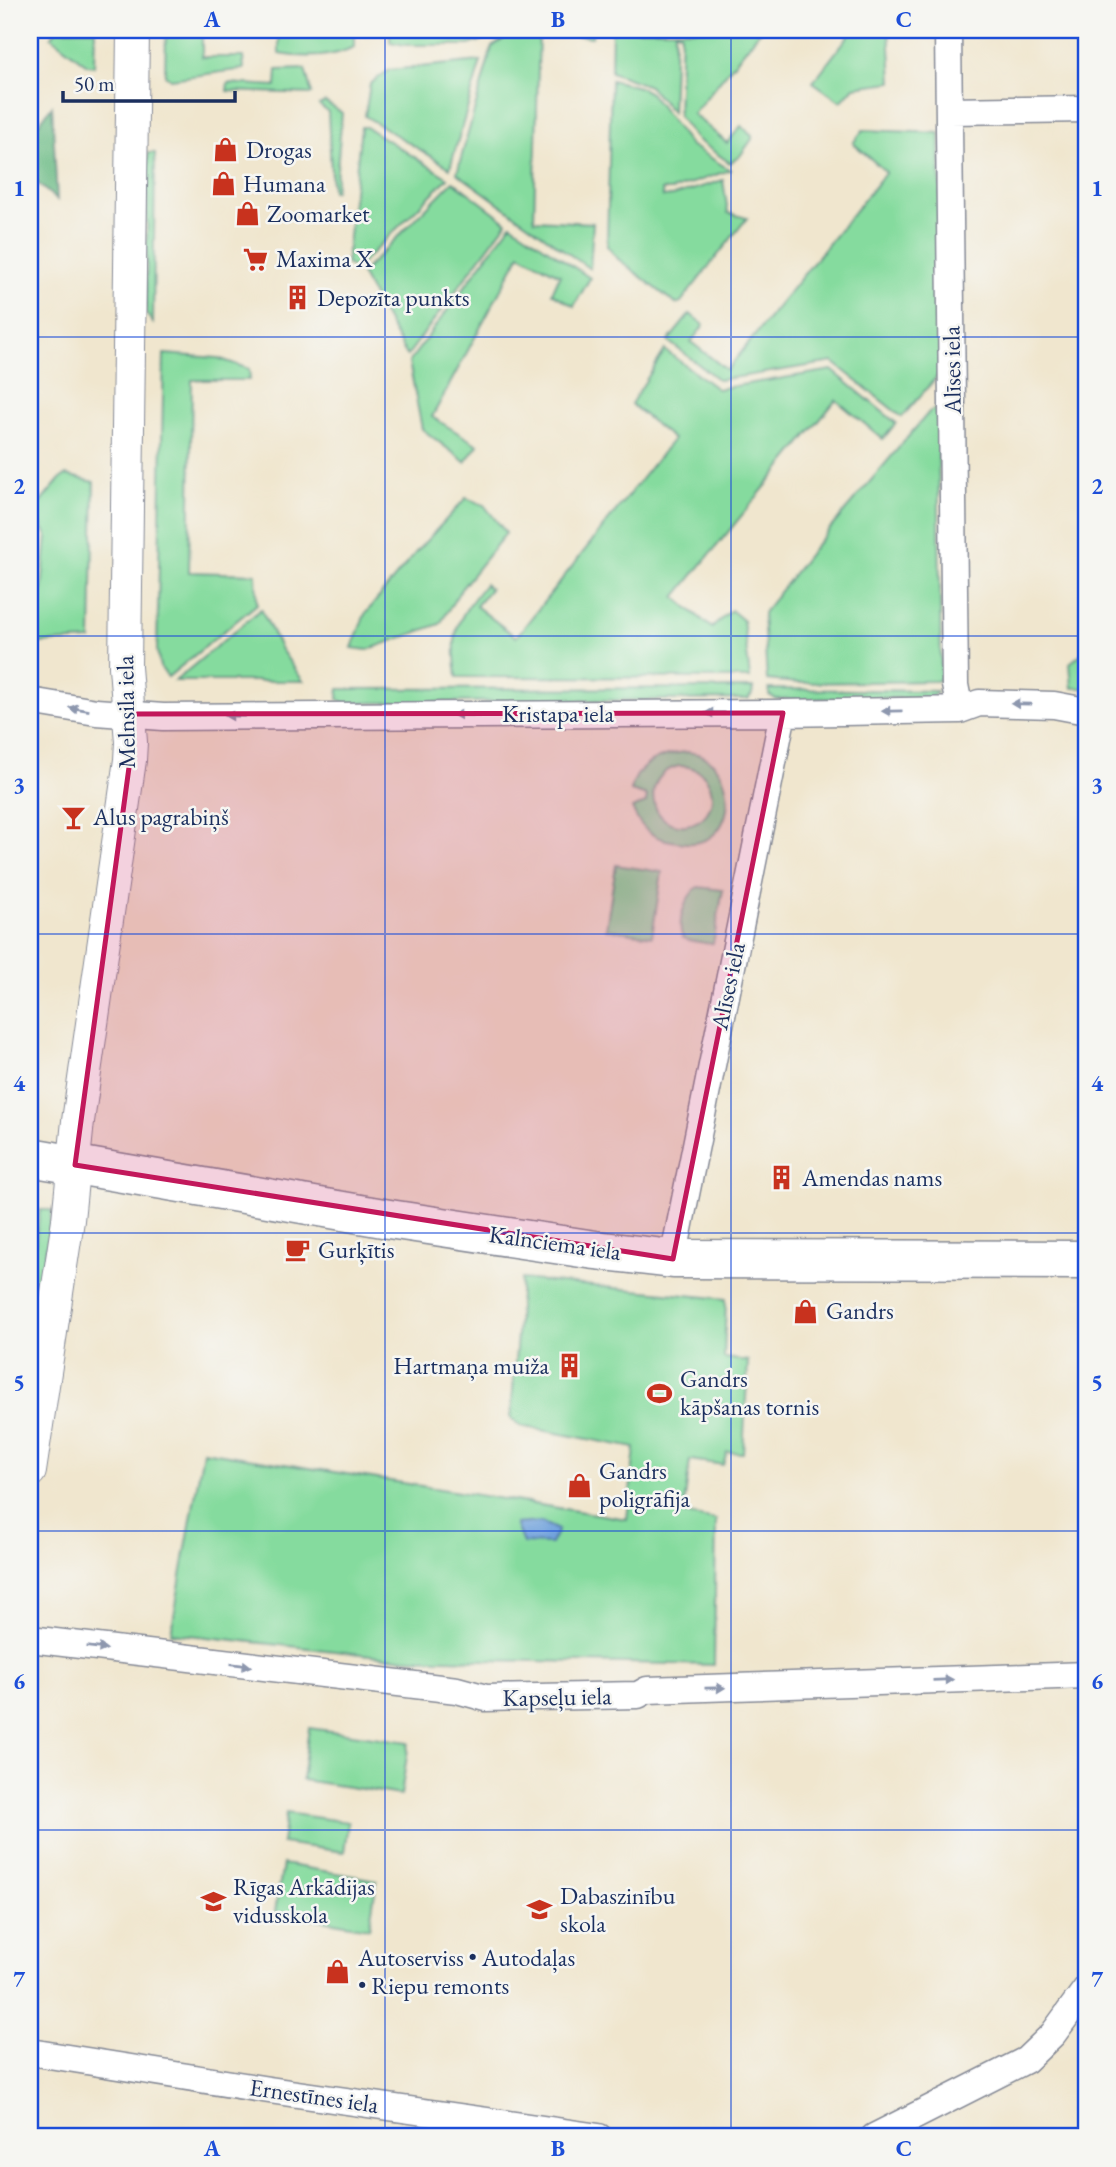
<svg xmlns="http://www.w3.org/2000/svg" width="1116" height="2167" viewBox="0 0 1116 2167" font-family="'EB Garamond',serif">
<style>
.green{fill:#85db9e;stroke:#50857e;stroke-width:2;fill-rule:evenodd}
.forest{fill:#6cbb85;stroke:#447572;stroke-width:2}
.water{fill:#72a3dc;stroke:#46699d;stroke-width:2}
.lines{fill:none;stroke-linecap:round;stroke-linejoin:round}
.minor-casing{stroke:#868a96;stroke-width:29}
.tertiary-casing{stroke:#868a96;stroke-width:34}
.primary-casing{stroke:#868a96;stroke-width:41}
.minor{stroke:#fff;stroke-width:26}
.tertiary{stroke:#fff;stroke-width:32}
.primary{stroke:#fff;stroke-width:38}
.oneway{fill:#8d97ae}
.marked{fill:#c2185b;fill-opacity:0.2;stroke:#c2185b;stroke-width:5;stroke-linejoin:round}
.grid{fill:none;stroke:#1d4ed8;stroke-width:2;stroke-opacity:0.55}
.labels{text-anchor:middle;stroke-width:5;stroke-linejoin:round;paint-order:stroke}
.poi-label{font-size:24px;fill:#1b2f5e;stroke:#f6f6f2;text-anchor:start}
.street-label{font-size:24px;fill:#1b2f5e;stroke:#f6f6f2}
.neatline{fill:none;stroke:#1d4ed8;stroke-width:2.5}
.grid-label{font-size:23px;text-anchor:middle;font-weight:bold;fill:#1d4ed8}
</style>
<rect width="100%" height="100%" fill="#f6f6f2"/>
<filter id="ink" filterUnits="userSpaceOnUse"><feTurbulence type="fractalNoise" baseFrequency=".0143" numOctaves="2"/><feDisplacementMap in="SourceGraphic" scale="14" xChannelSelector="R" yChannelSelector="G"/><feConvolveMatrix kernelMatrix="1 2 1 2 8 2 1 2 1" color-interpolation-filters="sRGB"/></filter>
<filter id="wash" filterUnits="userSpaceOnUse"><feTurbulence type="fractalNoise" baseFrequency=".00686" numOctaves="4" result="noise"/><feDisplacementMap in="SourceGraphic" scale="28" xChannelSelector="R" yChannelSelector="G"/><feGaussianBlur stdDeviation="1.57" result="paint"/><feColorMatrix in="noise" values="0 0 0 0 0 0 0 0 0 0 0 0 0 0 0 0 0 1.4 0 .05"/><feComposite in="paint" operator="in"/></filter>
<g filter="url(#wash)">
<rect width="100%" height="100%" fill="#f0e6ce"/>
<path class="green" d="M57,30H95L94,66L87,65L51,37Z
M166,30H202V57H243L244,69L171,79L165,75Z
M279,30H354V47C332,58 303,58 279,54Z
M390,30H504L492,37L469,45H405L390,42Z
M518,30H593L592,37L539,32L534,220L593,223L590,269L457,173L492,47Z
M612,30H761L693,114L727,143L741,126L752,135V139L740,156L730,163L696,139L678,116L681,33L675,32L672,112L649,86L611,72Z
M853,30H889L892,82L854,87L841,102L813,82Z
M481,61L450,168L365,116L370,84L389,70Z
M305,69L312,94L227,91L228,83L276,86L277,70Z
M611,80L639,87L650,93L690,145L730,170L672,190H662L663,197L673,196L723,180L728,213L747,218L681,302L676,304L617,258L607,246Z
M325,102L342,113L335,191H332L328,112L319,105Z
M361,127H366L448,178L356,269L346,264Z
M863,130L940,133L941,372L902,417L833,362L719,380L668,341L690,314L704,325L691,342L727,370L886,172L853,143Z
M148,153H155L153,323L146,314Z
M453,181L507,222L407,356L361,274Z
M511,224L590,278L574,306L552,293L560,275L520,254L432,417L478,445L465,462L422,429L409,362Z
M665,350L717,389L832,370L896,423L883,439L836,400L675,597L712,628L731,610L743,620L750,678L457,677C451,629 456,621 485,584L490,589L476,606L516,637L673,439L631,404Z
M164,354L218,358L249,369L250,380H192L189,572L256,574L257,604L168,677L160,667L157,650Z
M936,408L938,426L941,678L937,681L798,683L767,680L763,613L817,544L929,412Z
M66,475L94,482L91,640L37,643L47,536L34,510L60,479Z
M466,498L484,505L506,533L461,589L440,624L367,650L352,648L365,614L417,551Z
M261,609L280,648L303,681H175Z
M1085,651L1086,688H1072L1070,663Z
M753,688L752,694L748,699L345,703L338,699L339,689Z
M769,689L938,691L930,698L776,699L769,695Z
M687,752C692,753 699,754 703,756C732,770 737,821 709,838C696,846 680,843 666,840C649,836 638,824 632,808L646,803L647,796L631,791C636,763 662,754 687,752ZM679,766C719,765 724,820 686,825C649,829 639,775 679,766Z
M616,865L662,872L652,936L606,929Z
M698,887L723,890L713,944L691,941L683,938C676,924 685,896 698,887Z
M40,1210H52L33,1333H30V1282Z
M521,1279L726,1299L724,1358L748,1361L743,1453L727,1452L723,1465L690,1460L683,1514L716,1520L714,1665L397,1658L171,1633L203,1451L627,1519L635,1448L520,1426L511,1418Z
M309,1728L409,1742L401,1795L302,1780Z
M286,1813L348,1822L344,1852L282,1843Z
M283,1864L377,1880L369,1928L275,1912Z"/>
<path class="forest" d="M52,106L57,200L30,177V135Z"/>
<path class="water" d="M541,1522L558,1530L551,1544L523,1543L515,1524Z"/>
</g>
<g filter="url(#ink)">
<g class="lines">
<defs>
<path id="minor" d="M948,30L955,685L960,710
M949,111L1086,109
M30,701L96,712L163,717L783,713L960,710L979,703L1054,705L1086,711
M673,1259L783,713
M30,1639L457,1690L486,1698L638,1695L647,1690L1086,1675
M30,2052L269,2090L599,2137
M874,2137L1026,2060L1053,2034L1086,1989"/>
<path id="tertiary" d="M30,1471L68,1220L78,1121L130,760L131,742L125,667L133,30"/>
<path id="primary" d="M30,1157L389,1219L595,1250L673,1259L1086,1260"/>
</defs>
<use href="#minor" class="minor-casing"/>
<use href="#tertiary" class="tertiary-casing"/>
<use href="#primary" class="primary-casing"/>
<use href="#minor" class="minor"/>
<use href="#tertiary" class="tertiary"/>
<use href="#primary" class="primary"/>
</g>
<defs><path id="oneway-solid" d="M-6-.8H1V-3.2L6.5 0L1 3.2V.8H-6Z" transform="scale(1.75)"/></defs>
<g class="oneway">
<use href="#oneway-solid" transform="translate(1021 704) rotate(-179)"/>
<use href="#oneway-solid" transform="translate(79 709) rotate(-171)"/>
<use href="#oneway-solid" transform="translate(892 711) rotate(179)"/>
<use href="#oneway-solid" transform="translate(715 713) rotate(180)"/>
<use href="#oneway-solid" transform="translate(463 715) rotate(180)"/>
<use href="#oneway-solid" transform="translate(235 716) rotate(180)"/>
<use href="#oneway-solid" transform="translate(97 1648) rotate(7)"/>
<use href="#oneway-solid" transform="translate(241 1665) rotate(7)"/>
<use href="#oneway-solid" transform="translate(943 1680) rotate(-2)"/>
<use href="#oneway-solid" transform="translate(715 1688) rotate(-1)"/>
</g>
</g>
<path class="marked" d="M783,713L673,1259L75,1165L130,760L129,714Z"/>
<path class="grid" d="M385,30V2137M731,30V2137M30,337H1086M30,636H1086M30,934H1086M30,1233H1086M30,1531H1086M30,1830H1086"/>
<defs>
<symbol id="shop-bare" viewBox="-9 -9 18 18"><path d="M-5-2.5h2.3a2.7 3.5 0 0 1 5.4 0H5L5.5 6h-11ZM-1.5-2.5h3a1.5 2.3 0 0 0-3 0Z" fill="#c8321e" stroke="#f6f6f2" stroke-width="2.5" paint-order="stroke"/></symbol>
<symbol id="supermarket-bare" viewBox="-9 -9 18 18"><path d="M-6-5.5h2.5l.6 2H6L4.5 2H-2.5L-4.4-4H-6ZM-1.5 3.2a1.3 1.3 0 1 0 .1 0ZM3 3.2a1.3 1.3 0 1 0 .1 0Z" fill="#c8321e" stroke="#f6f6f2" stroke-width="2.5" paint-order="stroke"/></symbol>
<symbol id="building-bare" viewBox="-9 -9 18 18"><path d="M-4-6H4V6H1V3H-1V6H-4ZM-2.5-4.3h1.7v1.8h-1.7ZM.8-4.3h1.7v1.8H.8ZM-2.5-1h1.7V.8h-1.7ZM.8-1h1.7V.8H.8Z" fill="#c8321e" stroke="#f6f6f2" stroke-width="2.5" paint-order="stroke"/></symbol>
<symbol id="bar-bare" viewBox="-9 -9 18 18"><path d="M-6-5H6L.8 .8V4.5H3.5V6h-7V4.5H-.8V.8Z" fill="#c8321e" stroke="#f6f6f2" stroke-width="2.5" paint-order="stroke"/></symbol>
<symbol id="cafe-bare" viewBox="-9 -9 18 18"><path d="M-5.5-4.5H6V0H3Q3 3.5 0 3.5H-2.5Q-5.5 3.5-5.5 0ZM3-3.2v2h1.7v-2ZM-6 4.5H4V6H-6Z" fill="#c8321e" stroke="#f6f6f2" stroke-width="2.5" paint-order="stroke"/></symbol>
<symbol id="stadium-bare" viewBox="-9 -9 18 18"><path d="M0-5a6.5 5 0 1 0 0 10a6.5 5 0 1 0 0-10ZM-3.5-1.8h7v3.6h-7Z" fill="#c8321e" stroke="#f6f6f2" stroke-width="2.5" paint-order="stroke"/></symbol>
<symbol id="school-bare" viewBox="-9 -9 18 18"><path d="M0-5L7-2L0 1L-7-2ZM-4 1L0 2.5L4 1V4Q0 6-4 4Z" fill="#c8321e" stroke="#f6f6f2" stroke-width="2.5" paint-order="stroke"/></symbol>
</defs>
<g fill-rule="evenodd">
<use href="#shop-bare" x="208" y="132" width="35" height="35"/>
<use href="#shop-bare" x="206" y="166" width="35" height="35"/>
<use href="#shop-bare" x="230" y="196" width="35" height="35"/>
<use href="#supermarket-bare" x="238" y="242" width="35" height="35"/>
<use href="#building-bare" x="280" y="280" width="35" height="35"/>
<use href="#bar-bare" x="56" y="800" width="35" height="35"/>
<use href="#building-bare" x="764" y="1160" width="35" height="35"/>
<use href="#cafe-bare" x="280" y="1232" width="35" height="35"/>
<use href="#shop-bare" x="788" y="1294" width="35" height="35"/>
<use href="#building-bare" x="552" y="1348" width="35" height="35"/>
<use href="#stadium-bare" x="642" y="1376" width="35" height="35"/>
<use href="#shop-bare" x="562" y="1468" width="35" height="35"/>
<use href="#school-bare" x="196" y="1884" width="35" height="35"/>
<use href="#school-bare" x="522" y="1892" width="35" height="35"/>
<use href="#shop-bare" x="320" y="1954" width="35" height="35"/>
</g>
<g class="labels">
<g class="poi-label">
<text x="246" y="158">Drogas</text>
<text x="243" y="192">Humana</text>
<text x="267" y="222">Zoomarket</text>
<text x="276" y="267">Maxima X</text>
<text x="317" y="306">Depozīta punkts</text>
<text x="93" y="825">Alus pagrabiņš</text>
<text x="802" y="1186">Amendas nams</text>
<text x="318" y="1258">Gurķītis</text>
<text x="826" y="1319">Gandrs</text>
<text x="549" y="1374" text-anchor="end">Hartmaņa muiža</text>
<text x="680" y="1387">Gandrs<tspan x="680" dy="28">kāpšanas tornis</tspan></text>
<text x="599" y="1479">Gandrs<tspan x="599" dy="28">poligrāfija</tspan></text>
<text x="233" y="1895">Rīgas Arkādijas<tspan x="233" dy="28">vidusskola</tspan></text>
<text x="560" y="1904">Dabaszinību<tspan x="560" dy="28">skola</tspan></text>
<text x="358" y="1966">Autoserviss • Autodaļas<tspan x="358" dy="28">• Riepu remonts</tspan></text>
</g>
<g class="street-label">
<text transform="translate(952 370) rotate(-91)" y="8">Alīses iela</text>
<text transform="translate(126 712) rotate(-91)" y="8">Melnsila iela</text>
<text x="558" y="722">Kristapa iela</text>
<text transform="translate(728 986) rotate(-78)" y="8">Alīses iela</text>
<text transform="translate(555 1243) rotate(8)" y="8">Kalnciema iela</text>
<text transform="translate(557 1697) rotate(-1)" y="8">Kapseļu iela</text>
<text transform="translate(314 2096) rotate(8)" y="8">Ernestīnes iela</text>
</g>
</g>
<rect width="1116" height="2167" fill="none" stroke="#f6f6f2" stroke-width="77"/>
<path d="M63 91v10h172v-10" fill="none" stroke="#1b2f5e" stroke-width="3.5"/>
<text x="74" y="91" font-size="21" fill="#1b2f5e" stroke="#f6f6f2" stroke-width="5" paint-order="stroke">50 m</text>
<rect x="38" y="38" width="1040" height="2090" class="neatline"/>
<g class="grid-label">
<text x="212" y="27">A</text>
<text x="558" y="27">B</text>
<text x="904" y="27">C</text>
<text x="19" y="196">1</text>
<text x="1097" y="196">1</text>
<text x="19" y="494">2</text>
<text x="1097" y="494">2</text>
<text x="19" y="793">3</text>
<text x="1097" y="793">3</text>
<text x="19" y="1091">4</text>
<text x="1097" y="1091">4</text>
<text x="19" y="1390">5</text>
<text x="1097" y="1390">5</text>
<text x="19" y="1689">6</text>
<text x="1097" y="1689">6</text>
<text x="19" y="1987">7</text>
<text x="1097" y="1987">7</text>
<text x="212" y="2156">A</text>
<text x="558" y="2156">B</text>
<text x="904" y="2156">C</text>
</g>
</svg>
